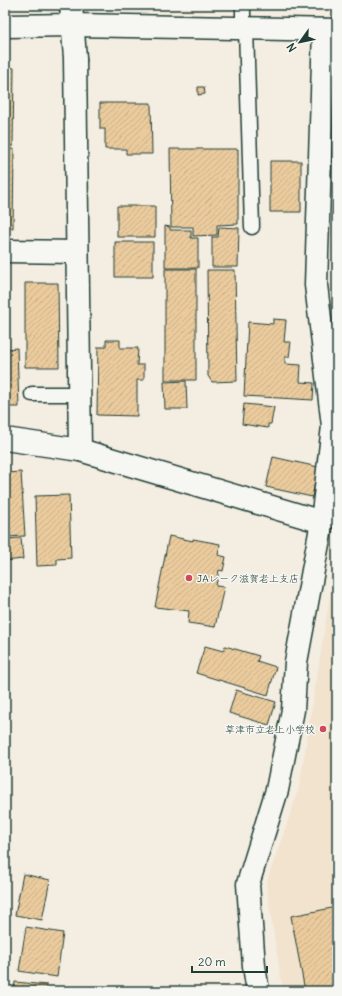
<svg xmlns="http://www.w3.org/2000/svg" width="342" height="996" viewBox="0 0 342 996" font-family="Delius,'Klee One',sans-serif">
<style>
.built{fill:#f1e3cd}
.building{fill:url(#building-hatch);stroke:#1f3d34}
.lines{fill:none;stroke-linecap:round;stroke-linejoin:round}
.lane-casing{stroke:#1f3d34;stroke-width:17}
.street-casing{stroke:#1f3d34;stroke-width:25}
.secondary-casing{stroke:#1f3d34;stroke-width:25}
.lane{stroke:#f6f6f2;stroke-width:14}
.street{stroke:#f6f6f2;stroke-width:22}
.secondary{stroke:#f6f6f2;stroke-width:22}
.poi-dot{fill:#d1495b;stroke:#f6f6f2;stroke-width:1.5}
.labels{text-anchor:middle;stroke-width:3;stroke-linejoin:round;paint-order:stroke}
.poi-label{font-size:10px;fill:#1f3d34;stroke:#f6f6f2;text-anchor:start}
</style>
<defs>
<pattern id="building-hatch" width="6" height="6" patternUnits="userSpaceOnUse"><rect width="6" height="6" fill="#ebcb9d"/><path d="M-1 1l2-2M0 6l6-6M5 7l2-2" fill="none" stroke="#c9af88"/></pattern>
</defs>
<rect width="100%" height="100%" fill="#f4ede1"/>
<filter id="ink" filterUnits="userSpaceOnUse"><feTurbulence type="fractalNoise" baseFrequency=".025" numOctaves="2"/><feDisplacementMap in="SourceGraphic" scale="8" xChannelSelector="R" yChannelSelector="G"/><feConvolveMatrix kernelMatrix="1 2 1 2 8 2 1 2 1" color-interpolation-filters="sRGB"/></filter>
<g filter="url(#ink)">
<path class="built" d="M337,552V991H283L266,884L299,789Z"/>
<path class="building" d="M5,67L14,68L13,146H5Z
M198,87H204L205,94L198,95Z
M100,103H151L152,154H126V149H105V129H100Z
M5,149H14L13,228H5Z
M170,149H238V224L217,225V235L193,236V227H171Z
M270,161H301V212H270Z
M117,206H155V237H117Z
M165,226L170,227V230H191V238H198V268H165Z
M219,227L239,228L238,267H212V237H218Z
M115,242H153V277H115Z
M165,269H196V380H165Z
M207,270H235L237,381L212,382L208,376Z
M25,283H58L59,367H25Z
M273,319L286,320L284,342H291L289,357H285V364L301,365L300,382L314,383L313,400L244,396L248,322L273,324Z
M106,340H120V348H138L137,365H144V380H137V416L97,415L98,347H106Z
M17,348L19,407H5V349Z
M186,381L187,409H165L164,382Z
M244,404L274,407L271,424H268V428L242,424Z
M273,457L318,467L312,497L266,487Z
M21,472L25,536L5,537V473Z
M69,495L71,558L57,559V565L37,566L35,496Z
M169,536L193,541V539L220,544L218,555L226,557L223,571L219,570L216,586L224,587L215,627L188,623L189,611L155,607Z
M21,538L23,559L5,561V539Z
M205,646L223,651L225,646L259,656L257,661L276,667L268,695L196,673Z
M236,690L276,702L269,725L229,713Z
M23,874L50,880L42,920L15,915Z
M337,907V991H305L291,916Z
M26,927L63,933L57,977L19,971Z
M15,982L47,985V991H14Z"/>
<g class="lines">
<defs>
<path id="lane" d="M243,5V28
M246,28L252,227
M32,394H79"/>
<path id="street" d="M5,251L77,252
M5,439L80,450L322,522
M258,991L254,966L248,884L277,790L293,710L296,662L322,522L333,426L316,285L324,30"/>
<path id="secondary" d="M71,5L75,58L80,450
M5,26L74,25L337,30"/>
</defs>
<use href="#lane" class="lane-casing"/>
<use href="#street" class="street-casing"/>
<use href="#secondary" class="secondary-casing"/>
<use href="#lane" class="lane"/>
<use href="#street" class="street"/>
<use href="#secondary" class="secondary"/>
</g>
</g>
<g class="poi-dot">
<circle cx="189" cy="578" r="4"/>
<circle cx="323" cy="729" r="4"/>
</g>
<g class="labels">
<g class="poi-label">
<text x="197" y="582">JAレーク滋賀老上支店</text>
<text x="315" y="733" text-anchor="end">草津市立老上小学校</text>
</g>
</g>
<rect width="342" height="996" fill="none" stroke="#f6f6f2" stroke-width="20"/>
<rect x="10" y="10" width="322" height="976" fill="none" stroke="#1f3d34" stroke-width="1.5" filter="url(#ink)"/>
<g transform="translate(300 42) rotate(237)" stroke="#f6f6f2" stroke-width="3" paint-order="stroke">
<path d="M0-3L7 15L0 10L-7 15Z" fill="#1f3d34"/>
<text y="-6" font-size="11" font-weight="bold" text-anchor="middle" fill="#1f3d34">N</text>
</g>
<path d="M192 966v6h75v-6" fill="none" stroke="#1f3d34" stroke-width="2"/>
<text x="198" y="966" font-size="12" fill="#1f3d34" stroke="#f6f6f2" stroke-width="3" paint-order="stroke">20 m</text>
</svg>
